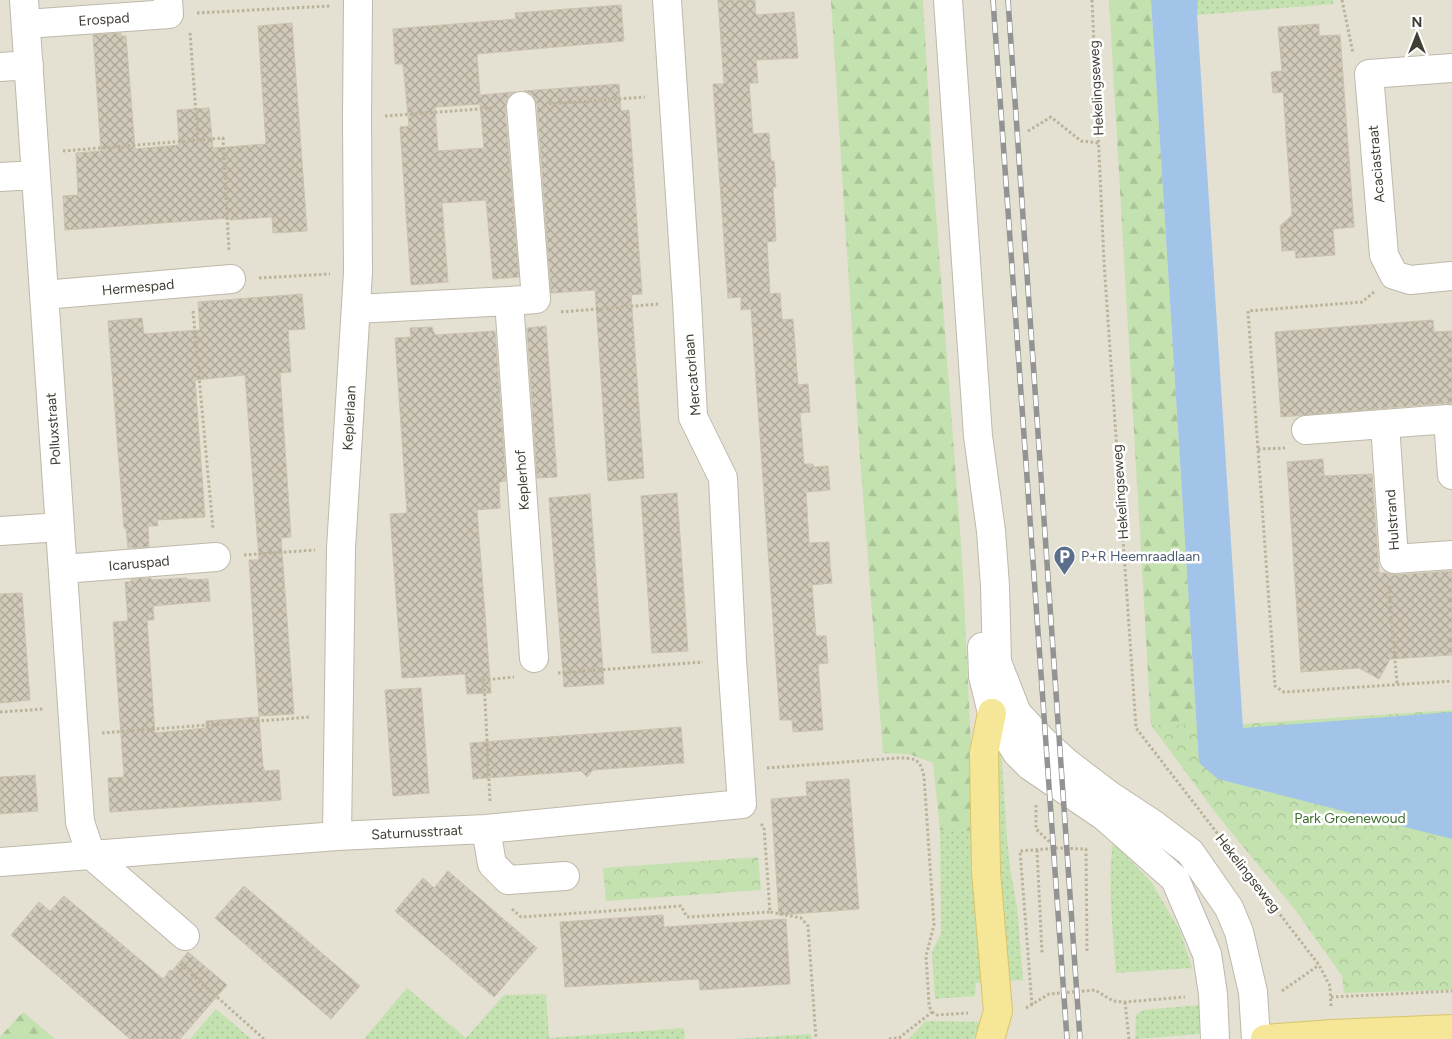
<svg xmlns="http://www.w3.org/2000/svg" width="1452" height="1039" viewBox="0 0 1452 1039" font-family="Figtree,sans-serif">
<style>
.residential{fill:#e4e0d2}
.grass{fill:url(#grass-dots)}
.forest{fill:url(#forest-firs)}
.park{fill:url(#park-crowns)}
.water{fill:#a3c4e9}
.building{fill:url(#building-cross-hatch);stroke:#cbc3ae;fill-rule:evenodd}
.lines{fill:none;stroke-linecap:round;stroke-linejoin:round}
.minor-casing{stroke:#beb9aa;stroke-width:30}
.major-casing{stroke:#d9c569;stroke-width:30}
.path{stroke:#bbb399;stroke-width:3;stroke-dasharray:2.5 2.5;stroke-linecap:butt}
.minor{stroke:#fff;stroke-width:28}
.major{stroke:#f6e697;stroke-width:28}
.rail-casing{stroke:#939393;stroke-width:5.5}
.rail{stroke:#fff;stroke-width:4;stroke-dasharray:11;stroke-linecap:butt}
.labels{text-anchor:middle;stroke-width:5;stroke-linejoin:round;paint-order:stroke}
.street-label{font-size:14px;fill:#413e34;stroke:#fff}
.service-label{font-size:14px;fill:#4e5e75;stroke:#fff;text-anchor:start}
.park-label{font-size:14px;fill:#3d6e2d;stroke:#fff}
</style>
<defs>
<pattern id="grass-dots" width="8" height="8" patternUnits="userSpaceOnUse" patternTransform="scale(1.25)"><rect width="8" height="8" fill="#c4e2af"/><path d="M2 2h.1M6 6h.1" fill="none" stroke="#aac397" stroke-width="1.8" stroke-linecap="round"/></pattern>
<pattern id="forest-firs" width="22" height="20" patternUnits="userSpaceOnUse" patternTransform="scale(1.25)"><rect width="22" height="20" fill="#c4e2af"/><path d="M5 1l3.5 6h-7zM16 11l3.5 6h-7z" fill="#aac397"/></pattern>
<pattern id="park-crowns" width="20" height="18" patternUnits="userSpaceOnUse" patternTransform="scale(1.25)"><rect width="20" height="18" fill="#c4e2af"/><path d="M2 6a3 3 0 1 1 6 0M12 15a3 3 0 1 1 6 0" fill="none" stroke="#aac397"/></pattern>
<pattern id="building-cross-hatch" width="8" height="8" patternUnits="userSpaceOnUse" patternTransform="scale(1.25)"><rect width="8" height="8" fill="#d1caba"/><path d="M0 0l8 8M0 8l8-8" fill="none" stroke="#aba598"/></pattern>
</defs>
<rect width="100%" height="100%" fill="#f0eee3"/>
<path class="residential" d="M0,0H1452V1039H0Z"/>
<path class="grass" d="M1198,0H1333V4L1197,15Z
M997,745L1001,748L1007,838L1010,868L1017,907L1023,980L1006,981L993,790Z
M940,830L975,831L986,983H976L975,996L935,999L932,952L941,933Z
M1113,842L1152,883L1180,931L1192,968L1116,973C1113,930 1107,885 1113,842Z
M407,988L466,1038L504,995L546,994L549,1038L684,1028L685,1039H364Z
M1199,1005L1200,1034L1135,1039L1136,1015L1143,1010Z
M216,1009L251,1039H190Z
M926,1021L984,1022L978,1033L973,1039H908Z
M811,1034L812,1039H735Z"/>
<path class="forest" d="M831,0H923L932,160L962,558L975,831L940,830L933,763L909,754L883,753L860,458Z
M1109,0H1151L1199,763L1151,725Z
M23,1012L55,1039H0V1037Z"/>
<path class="park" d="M1452,710V990L1344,993L1342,976L1296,911L1218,816L1151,725L1243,724Z
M758,857L761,890L606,901L603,868Z"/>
<path class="water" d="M1151,0H1198L1197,15L1243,728L1452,712V839L1218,779L1199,763Z"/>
<path class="building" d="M718,0H755L756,15L794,12L798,58L756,60L758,83H749L753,134L769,133L771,161H774L776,187H773L776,241L767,242L770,294L780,293L782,320L793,319L798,385L808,384L810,412L800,413L804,464H813L814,467L828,466L830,490L806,492L809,543L829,542L830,564L832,583L812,585L816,636H826L827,650L828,663L818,664L823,730L793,732L792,720H780L751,309L741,310V297L728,298L713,84H724Z
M621,5L624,41L477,54L480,95L515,92L512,93L507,99L505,107L519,277L493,279L486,200L442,203L448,282L411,285L400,127L409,126L403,64H395L393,29L516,19L515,13ZM480,104L484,148L438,151L435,107Z
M292,23L307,231L273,233L272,217L230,220V218L65,230L63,196L78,195L76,153L101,151L93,35L121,33V36H126L135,149L179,145L177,110L209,108L213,148L266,144L258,26Z
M1319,24V36L1340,35L1354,227L1333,229L1335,255L1296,258L1295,250L1282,251L1280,226L1292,215L1283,92L1273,93L1271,72L1282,71L1278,27Z
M619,84L621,111L629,110L642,294L631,295L644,478L608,481L595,290L551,293L537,105L534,97L528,92L524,91Z
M302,294L305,329L288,330L291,372L280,373L291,537L281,538L294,714L259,716L249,560H259L245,375L195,380L205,517L157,520L158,526H148L149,547L128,548L126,528H124L108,321L142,318L144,334L200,330L198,302Z
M1433,320L1434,332L1452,331V404L1447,403L1281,417L1275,332Z
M546,326L557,477L537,478L527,328Z
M432,327L435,335L495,331L506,481L499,482L500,508L477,510L491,693L467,694L465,674L402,678L390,514L407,513L395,338L411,337L410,328Z
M1323,459L1324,476L1372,474L1379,573H1386L1395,575L1452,571V655L1390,659L1379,679L1359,668L1301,672L1287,462Z
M677,493L688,651L652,653L641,496Z
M590,494L604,684L564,687L549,498Z
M151,578V580L187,578L188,580L208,579L210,601L153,606L154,620H147L155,733L206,728V721L259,717L263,767H264V771L279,770L281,800L110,812L108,778L124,777L113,622L128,621L125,582H131V579Z
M22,593L30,700L0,703V594Z
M421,688L429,793L393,796L385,690Z
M681,727L684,763L593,770L587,777L581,771L473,779L470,743Z
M35,775L38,811L0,814V777Z
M849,779L859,909L779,915L771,799L807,796L806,782Z
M448,871L537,948L494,997L395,911L423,878L434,888Z
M244,886L360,986L331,1019L215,918Z
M64,896L163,979L170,970L172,971L188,952L227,985L180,1039H130L11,935L39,902L50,911Z
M663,915L664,927L786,919L790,984L700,990L699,979L565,987L560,922Z"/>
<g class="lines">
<defs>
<path id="minor" d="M24,0L80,822L91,855L185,936
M948,0L978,436L991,531L995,586L997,662L1017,713L1042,740L1067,763L1109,795L1153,824L1190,852L1229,908L1239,932L1253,992L1256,1039
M26,24L169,14L168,0
M0,67L29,65
M1452,68L1369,74L1384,255L1394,275L1410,280L1452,276
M0,177L36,175
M44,295L231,279
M509,301L536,299L521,106
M356,309L509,301L534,658
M1385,424L1394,559L1452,555
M1306,430L1448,419L1452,475
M0,531L60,527
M63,569L216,557
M982,647L983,676L992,713L1017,753L1030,766L1105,817L1175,879L1207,954L1213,994L1215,1039
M486,829L492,864L508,880L565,876
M337,836L341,548L358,272L357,118L358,0
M0,862L337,836L486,829L742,804L732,660L723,478L693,417L687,301L667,0"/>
<path id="major" d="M990,1039L998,1011L986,872L984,753L992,713
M1265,1039L1333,1034L1452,1029"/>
</defs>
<use href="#minor" class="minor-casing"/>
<use href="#major" class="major-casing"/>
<path class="path" d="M1092,0L1104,262L1136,728L1319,965L1330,986L1331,1006
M1342,0L1353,53
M197,13L330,6
M190,33L198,140
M549,104L645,97
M385,116L493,108
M1028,131L1051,117L1081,141L1099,143
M63,151L223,138L229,251
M259,278L330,274
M1374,292L1362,302L1248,311L1275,686L1284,692L1452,681
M193,311L213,529
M561,312L659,304
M1258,449L1285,448
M244,555L315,550
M1389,586L1397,684
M558,673L703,662
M0,712L44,709
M102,733L311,717
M767,768L897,758C914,758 920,758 924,776L934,925L926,956L929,1004L930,1008L932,1012
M490,801L484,680L514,677
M1036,805V829L1056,848
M761,824L764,827L770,912L801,918L808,926L816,1039
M1037,850L1042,953
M512,909L521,917L681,906L687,917L770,912
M180,964L264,1039
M1282,991L1319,965
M1331,997L1452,991
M1125,1002L1129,1039
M1032,1005L1020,851L1057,848L1086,849L1087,952
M1026,1008L1049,994L1095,990L1113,1001L1125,1002L1185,997
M932,1012L937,1015L968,1013
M889,1039L899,1038L932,1012"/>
<use href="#minor" class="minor"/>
<use href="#major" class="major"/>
<defs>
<path id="rail" d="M993,0L1067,1039
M1008,0L1080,1039"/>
</defs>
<use href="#rail" class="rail-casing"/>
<use href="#rail" class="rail"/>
</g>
<defs>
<symbol id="parking-pin" viewBox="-11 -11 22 30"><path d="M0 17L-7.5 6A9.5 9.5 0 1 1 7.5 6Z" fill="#5c6f8a" stroke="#fff"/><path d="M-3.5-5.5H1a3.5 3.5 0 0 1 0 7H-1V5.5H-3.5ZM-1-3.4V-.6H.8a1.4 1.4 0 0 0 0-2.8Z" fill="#fff"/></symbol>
</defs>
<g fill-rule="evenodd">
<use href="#parking-pin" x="1052" y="544" width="25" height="34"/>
</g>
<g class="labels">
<g class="street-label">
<text transform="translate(104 19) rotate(-4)" y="5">Erospad</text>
<text transform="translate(1096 88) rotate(-93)" y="5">Hekelingseweg</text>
<text transform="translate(1376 164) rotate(-95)" y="5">Acaciastraat</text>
<text transform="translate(138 287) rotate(-5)" y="5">Hermespad</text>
<text transform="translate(692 375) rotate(-95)" y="5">Mercatorlaan</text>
<text transform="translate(349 418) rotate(-87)" y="5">Keplerlaan</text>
<text transform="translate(53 429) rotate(-94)" y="5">Polluxstraat</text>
<text transform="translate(522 480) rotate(-94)" y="5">Keplerhof</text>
<text transform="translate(1120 492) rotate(-94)" y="5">Hekelingseweg</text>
<text transform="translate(1392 520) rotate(-94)" y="5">Hulstrand</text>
<text transform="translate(139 563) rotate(-5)" y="5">Icaruspad</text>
<text transform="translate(417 832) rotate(-3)" y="5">Saturnusstraat</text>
<text transform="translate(1248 873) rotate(52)" y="5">Hekelingseweg</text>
</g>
<g class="service-label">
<text x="1081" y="561">P+R Heemraadlaan</text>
</g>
<g class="park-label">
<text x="1350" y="823">Park Groenewoud</text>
</g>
</g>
<g transform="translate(1417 35)" stroke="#ffffff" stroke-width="4" paint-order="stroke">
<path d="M0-4L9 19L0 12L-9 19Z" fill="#413e34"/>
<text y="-8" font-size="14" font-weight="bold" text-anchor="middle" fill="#413e34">N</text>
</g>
</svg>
